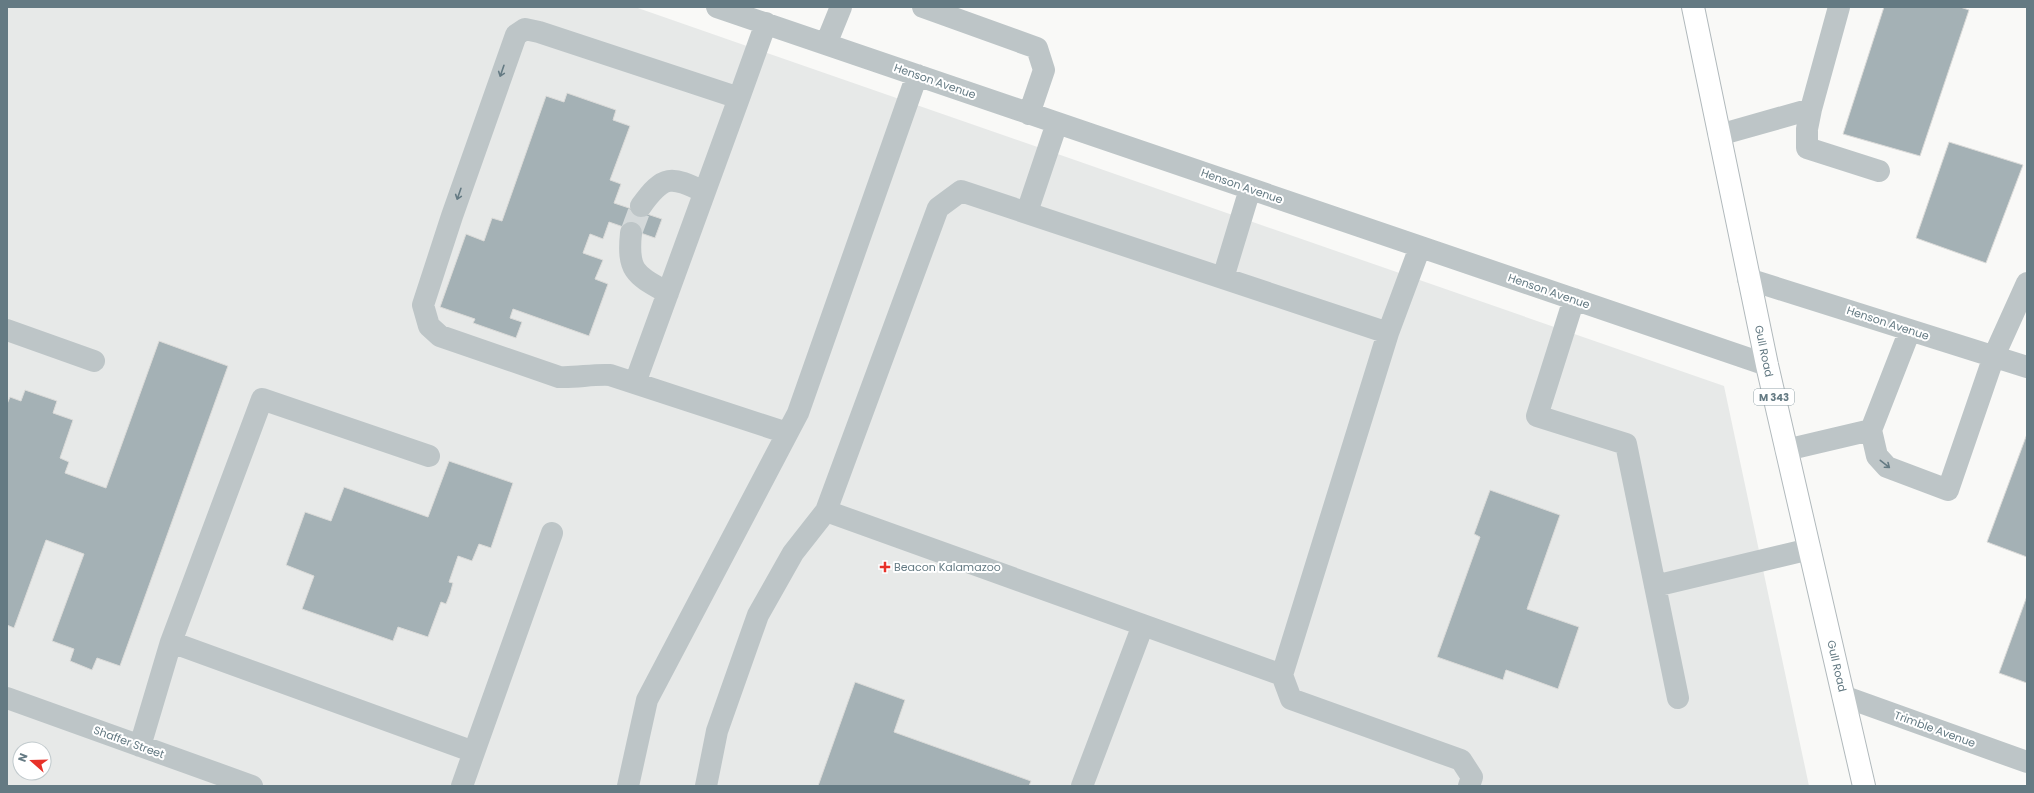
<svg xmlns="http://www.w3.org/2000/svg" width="2034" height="793" viewBox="0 0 2034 793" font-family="Poppins,sans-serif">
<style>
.built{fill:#e7e9e8;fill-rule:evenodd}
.building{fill:#a4b1b5;stroke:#dbdbd9}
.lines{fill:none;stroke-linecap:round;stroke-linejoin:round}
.minor-tunnel{stroke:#d4d9da;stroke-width:22;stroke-dasharray:22 11;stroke-linecap:butt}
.major-casing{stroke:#b1b9bc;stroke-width:24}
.minor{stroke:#bdc5c7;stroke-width:22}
.major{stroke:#fff;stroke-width:22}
.oneway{stroke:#647a83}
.poi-dot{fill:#e73129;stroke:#fff;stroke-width:1.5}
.labels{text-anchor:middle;stroke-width:4;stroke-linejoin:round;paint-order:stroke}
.shield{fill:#fff;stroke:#92a2a8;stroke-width:1}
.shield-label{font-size:10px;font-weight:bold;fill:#647a83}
.street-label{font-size:11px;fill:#647a83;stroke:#fff}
.poi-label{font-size:11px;fill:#647a83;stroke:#fff;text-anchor:start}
</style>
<rect width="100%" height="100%" fill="#f9f9f7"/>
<path class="built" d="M7,7H635L1724,386L1809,786H7ZM20,749H44V773H20Z"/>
<path class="building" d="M1884,7H1960L1969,10L1920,156L1843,134Z
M567,93L616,110L613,120L630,126L610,180L621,184L614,203L662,219L655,238L609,222L603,239L590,234L583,253L603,260L595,279L608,284L589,336L513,309L510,318L522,322L516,338L473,323L475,319L440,307L466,234L484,241L492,218L502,221L546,96L564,102Z
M1949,142L2023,165L1986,263L1916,238Z
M159,341L228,366L120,666L97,658L92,670L70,661L74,649L52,641L84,554L46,540L14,628L7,625V404L10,397L21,401L25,390L57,401L53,413L73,420L60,458L69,462L65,473L106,488Z
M2027,434V557L1987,542Z
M449,461L513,483L491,548L479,544L472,561L458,556L449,582L453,583L450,594L446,604L441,602L428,637L398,627L393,641L302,609L314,576L286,565L305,512L331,521L344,487L428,517Z
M1490,490L1560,515L1527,609L1579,627L1558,689L1506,670L1503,680L1437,657L1480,537L1474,534Z
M2027,596V683L1999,673Z
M855,682L905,700L894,732L1031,781L1029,786H818Z"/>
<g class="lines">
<path class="minor-tunnel" d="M631,233L641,206"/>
<defs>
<path id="major" d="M1693,7L1767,365L1864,786"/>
</defs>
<use href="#major" class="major-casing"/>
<path class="minor" d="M717,7L1767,365
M923,7L1037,48L1044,70L1029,114
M766,23L739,98L539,32L525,29L516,35L452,216L423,305L429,326L440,336L559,377C576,378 592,374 610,375L787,433
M826,44L841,7
M1811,109L1807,129V148L1879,171
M1719,135L1811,109L1839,7
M641,206C664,174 671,176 704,192
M1027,212L1057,123
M631,233C627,272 636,275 668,293
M1223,278L1250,189
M1748,279L2027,367
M1574,299L1537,416L1626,444L1678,698
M7,330L94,361
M1388,333L1420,247
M635,383L739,98
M1871,430L1877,456L1887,467L1948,490L1994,356L2027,283
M1786,450L1871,430L1910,330
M1655,586L1810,549
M1143,625L1282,675
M171,642L474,752L462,786
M1843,696L2027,762
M7,698L252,786
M140,746L171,642L262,399L429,456
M474,752L552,533
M628,786L647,700L798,413L917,75
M706,786L717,731L758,615L793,553L826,511
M1082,786L1143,625L826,511L938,208L961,191L1388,333L1282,675L1291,699L1461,760L1472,777L1469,786"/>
<use href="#major" class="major"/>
</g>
<defs><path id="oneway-shaft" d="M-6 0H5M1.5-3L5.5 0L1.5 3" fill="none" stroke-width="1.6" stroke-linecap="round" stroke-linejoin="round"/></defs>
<g class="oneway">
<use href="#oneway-shaft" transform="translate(502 71) rotate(109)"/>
<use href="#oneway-shaft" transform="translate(459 194) rotate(109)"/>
<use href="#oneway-shaft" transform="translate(1885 464) rotate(38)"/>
</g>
<path class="poi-dot" d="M883 561h4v4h4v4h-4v4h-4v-4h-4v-4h4z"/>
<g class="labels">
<rect class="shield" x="1754" y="389" width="40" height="16" rx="3"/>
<g class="shield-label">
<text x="1774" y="401">M 343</text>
</g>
<g class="street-label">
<text transform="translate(935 81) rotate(19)" y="4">Henson Avenue</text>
<text transform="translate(1242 186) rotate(19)" y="4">Henson Avenue</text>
<text transform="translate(1549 291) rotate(19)" y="4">Henson Avenue</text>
<text transform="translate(1888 323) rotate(18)" y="4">Henson Avenue</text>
<text transform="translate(1764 351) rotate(78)" y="4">Gull Road</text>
<text transform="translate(1837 666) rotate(77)" y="4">Gull Road</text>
<text transform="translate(1935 729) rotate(20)" y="4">Trimble Avenue</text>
<text transform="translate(129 742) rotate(20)" y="4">Shaffer Street</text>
</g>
<g class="poi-label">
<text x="894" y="571">Beacon Kalamazoo</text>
</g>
</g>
<rect width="2034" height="793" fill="none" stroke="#647a83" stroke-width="16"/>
<g transform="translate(32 761) rotate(290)"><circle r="19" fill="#ffffff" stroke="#c1cacd"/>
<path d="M0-3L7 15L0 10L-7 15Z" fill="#e73129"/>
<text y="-6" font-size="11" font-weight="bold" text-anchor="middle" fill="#647a83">N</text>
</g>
</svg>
